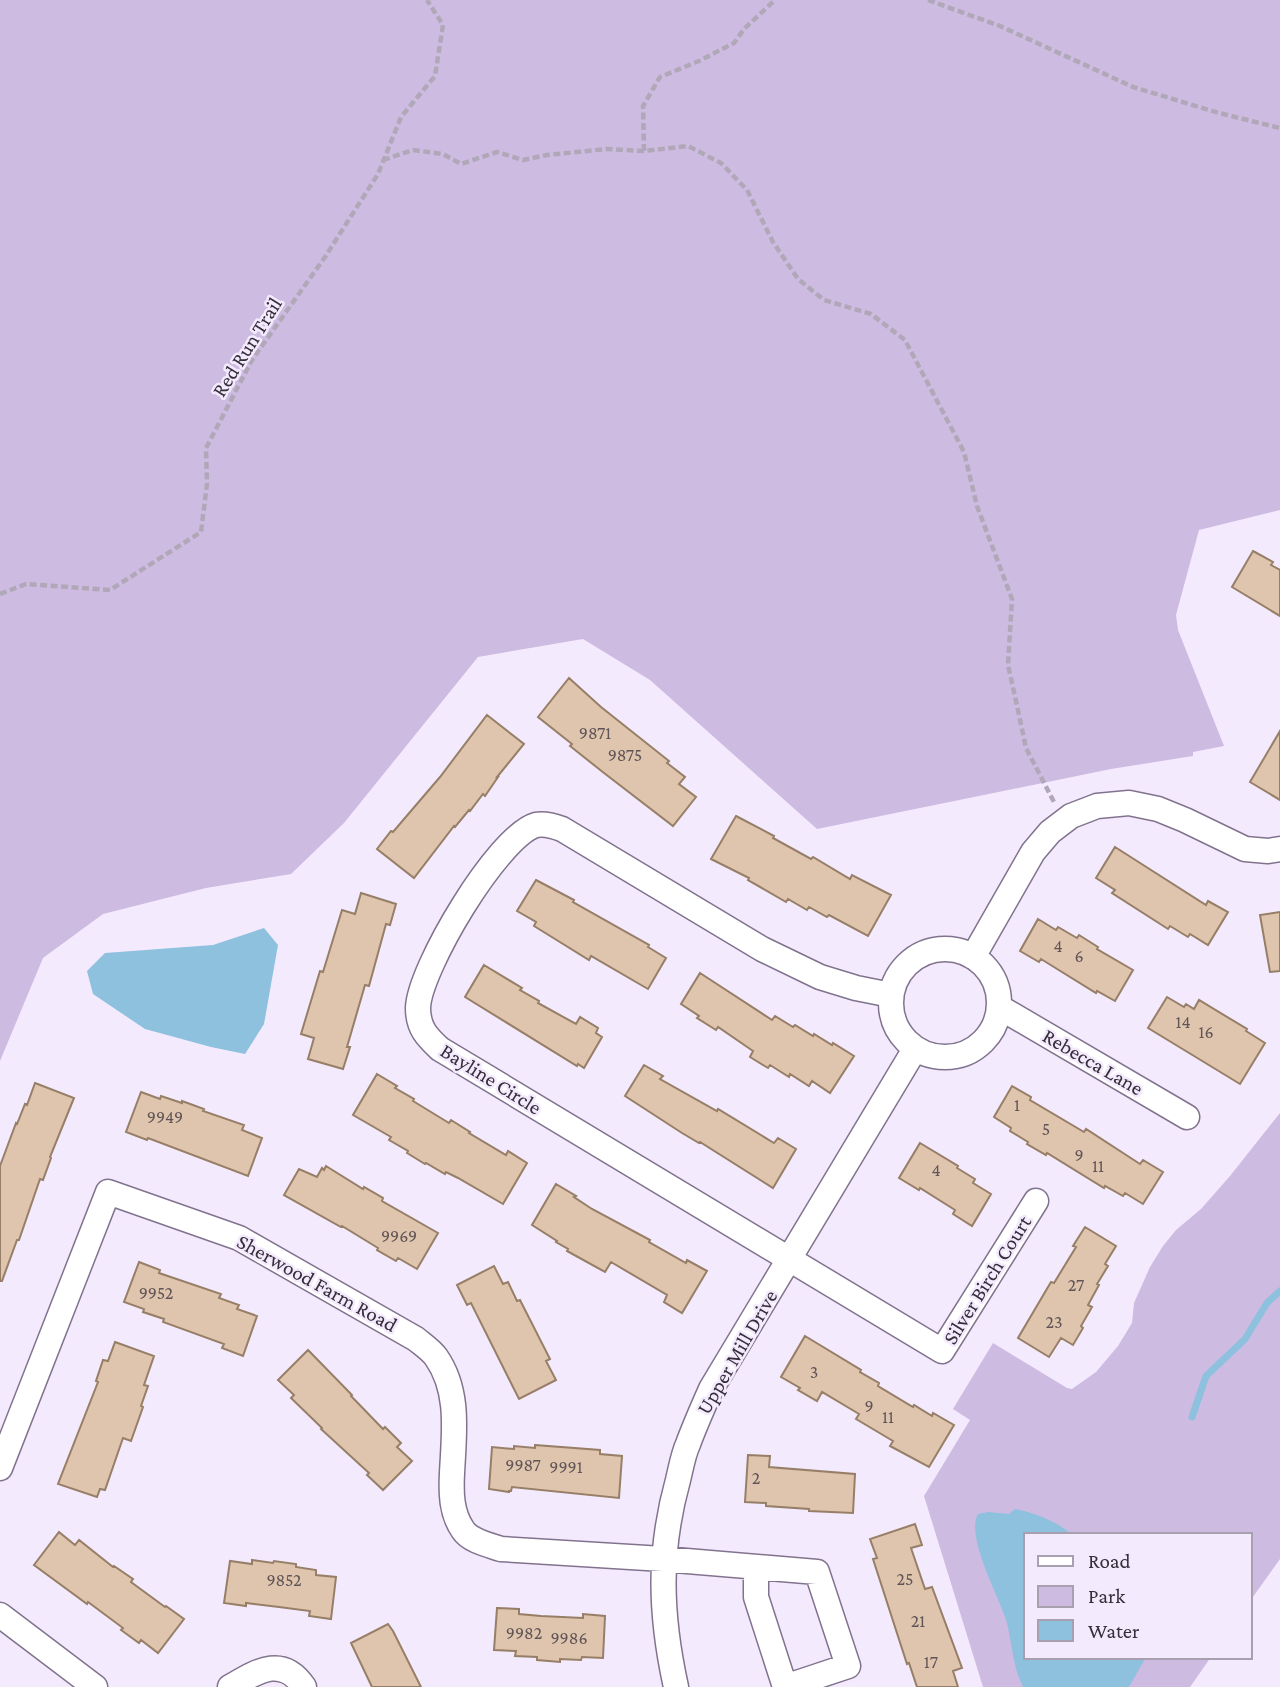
<svg xmlns="http://www.w3.org/2000/svg" width="1280" height="1687" viewBox="0 0 1280 1687" font-family="'Crimson Pro',serif">
<style>
.green{fill:#cebbe1}
.water{fill:#8dc1de}
.lines{fill:none;stroke-linecap:round;stroke-linejoin:round}
.stream{stroke:#8dc1de;stroke-width:7}
.building{fill:#dfc5ad;stroke:#967e67;stroke-width:2}
.minor-casing{stroke:#81738e;stroke-width:27}
.path{stroke:#b0a8b8;stroke-width:4.5;stroke-dasharray:7 3.5;stroke-linecap:butt}
.minor{stroke:#fff;stroke-width:24}
.labels{text-anchor:middle;stroke-width:5;stroke-linejoin:round;paint-order:stroke}
.number-label{font-size:18px;fill:#605457}
.street-label{font-size:21px;fill:#352f3a;stroke:#f4eafd}
</style>
<rect width="100%" height="100%" fill="#f4eafd"/>
<path class="green" d="M0,0H1280V510L1199,530L1176,615L1178,630L1224,746L1193,752V756L1111,769L817,829L650,680L583,639L478,657L344,823L291,874L206,888L103,914L43,958L0,1061Z
M1280,1113V1559L1250,1601V1535H1026V1657H1211L1190,1687H983L924,1496L970,1420L953,1409L993,1343L1067,1388L1072,1389L1096,1372L1118,1346L1132,1323L1134,1303L1150,1267L1163,1246L1176,1230L1201,1209L1230,1176Z"/>
<path class="water" d="M264,928L278,945L264,1024L245,1054L211,1047L145,1029L93,994L87,971L105,953L213,945Z
M1015,1509C1031,1511 1061,1523 1072,1535H1026V1657H1146L1129,1687H1023C1013,1667 1012,1644 1007,1623C1000,1598 965,1537 978,1514L988,1512L1009,1514Z"/>
<g class="lines">
<path class="stream" d="M1192,1417L1206,1376L1245,1339L1267,1303L1280,1291"/>
</g>
<path class="building" d="M1253,551L1273,562L1271,565L1280,570V616L1232,587Z
M569,678L601,707L669,761L667,763L685,777L679,784L696,797L673,826L604,773L570,746L572,744L538,717Z
M487,715L524,744L497,777H498L485,796L483,794L470,811L469,810L455,827L454,826L414,878L377,849L391,831L393,832L440,777Z
M1280,731V800L1250,782Z
M736,816L774,836L773,838L811,859L813,857L850,879L852,875L891,895L868,936L829,915L827,917L809,907L807,910L788,899L786,902L748,880L749,878L711,859Z
M1115,847L1206,905L1208,901L1228,912L1208,945L1190,934L1188,937L1170,926L1168,929L1112,893L1115,890L1096,878Z
M536,880L574,900L573,902L649,945L648,947L666,958L648,989L591,956L589,960L534,926L536,922L517,911Z
M361,893L396,904L390,925L386,924L369,986L365,985L347,1047H350L343,1069L308,1059L314,1038L301,1034L320,971L323,972L342,910L355,914Z
M1280,912V971L1270,972L1260,915Z
M1038,919L1056,930L1058,927L1077,938L1079,935L1098,947L1097,949L1133,970L1115,1001L1097,991L1096,993L1041,959L1039,962L1020,951Z
M484,965L522,988L520,990L539,1001L538,1003L576,1024L580,1017L598,1028L596,1033L602,1037L584,1068L578,1064L577,1066L465,997Z
M700,973L772,1020L775,1016L793,1027L795,1025L813,1036L814,1034L832,1045L833,1043L854,1056L830,1093L812,1081L809,1086L790,1074L789,1077L770,1065L768,1068L750,1057L753,1051L718,1027L716,1030L697,1018L699,1016L681,1004Z
M1167,997L1184,1007L1186,1004L1194,1009L1199,1000L1247,1029L1246,1031L1265,1043L1240,1084L1148,1028Z
M644,1065L663,1076L660,1079L717,1111L718,1109L774,1143L778,1138L796,1149L773,1188L700,1142L699,1143L682,1133L625,1096Z
M377,1074L397,1086L395,1088L414,1099L413,1101L449,1123L451,1120L470,1132L469,1133L506,1155L508,1151L527,1163L503,1204L458,1178L446,1172L445,1174L426,1163L425,1164L407,1153L408,1151L389,1140L391,1137L353,1115Z
M35,1083L74,1098L50,1157L51,1158L43,1180L40,1179L19,1240H17L2,1281H0V1166L16,1123L17,1124L25,1104L27,1105Z
M1012,1086L1031,1097L1030,1100L1084,1132L1086,1129L1140,1164L1143,1160L1163,1172L1143,1204L1125,1193L1123,1196L1105,1186L1104,1188L1047,1153L1046,1155L1027,1144L1028,1142L1010,1131L1011,1128L994,1117Z
M141,1092L160,1099L161,1096L182,1103V1101L204,1109L203,1111L244,1125L242,1130L262,1138L248,1176L148,1138L147,1140L126,1132Z
M920,1143L958,1166L957,1168L975,1179L973,1183L991,1194L972,1226L953,1214L955,1210L920,1188L919,1190L899,1178Z
M326,1166L363,1189L364,1187L383,1198L382,1201L438,1233L417,1269L398,1258L396,1261L377,1250L378,1248L342,1226L341,1227L284,1195L299,1169L317,1177L322,1168L324,1170Z
M556,1184L576,1196L574,1197L592,1209L650,1240L649,1242L686,1263L687,1260L707,1271L682,1313L664,1302L667,1295L611,1262L605,1272L567,1251L568,1249L556,1242L557,1241L532,1225Z
M1085,1227L1116,1246L1105,1264L1108,1266L1097,1284L1099,1285L1088,1305L1092,1307L1081,1326L1083,1328L1073,1345L1061,1338L1049,1357L1018,1338L1051,1282L1054,1283L1076,1247L1073,1246Z
M139,1262L160,1270L159,1273L221,1294L219,1298L239,1305L237,1309L257,1316L243,1356L222,1348L224,1344L163,1322L164,1319L143,1312L144,1309L124,1302Z
M494,1266L503,1284L508,1282L517,1301L520,1300L550,1359L546,1361L556,1380L519,1399L471,1303L467,1305L457,1285Z
M805,1336L861,1370L860,1372L879,1383L878,1386L913,1407L914,1405L932,1416L933,1413L954,1425L929,1467L890,1446L893,1441L856,1419L859,1414L822,1392L817,1401L798,1390L800,1388L781,1377Z
M115,1342L154,1356L144,1385L148,1386L141,1406L143,1407L131,1441L123,1438L105,1490L100,1489L97,1497L58,1484L98,1382L96,1381L103,1360L108,1361Z
M308,1350L352,1395L351,1396L383,1429L385,1427L401,1443L397,1447L412,1461L383,1490L367,1475L369,1473L321,1429L322,1428L291,1398L294,1395L278,1380Z
M535,1445L600,1450V1454L622,1456L619,1498L512,1487L511,1491H509V1492L489,1489L492,1447L514,1449V1446L535,1448Z
M748,1455L770,1456L769,1467L855,1474L853,1513L809,1511V1509L766,1506V1503L745,1502Z
M915,1524L922,1545L911,1548L925,1589L932,1587L962,1668L953,1671L958,1687H917L909,1663L907,1664L873,1559L877,1558L870,1539Z
M59,1532L75,1545L79,1540L113,1567L114,1566L133,1579L131,1582L165,1607L166,1606L184,1619L158,1653L141,1640L139,1643L121,1630L123,1628L88,1602L87,1604L34,1565Z
M252,1560L273,1563L274,1561L296,1564V1567L316,1570V1575L336,1577L331,1619L309,1616L310,1611L279,1607L246,1603V1606L224,1603L230,1561L252,1564Z
M497,1608L519,1609V1614L541,1616L583,1618V1614L605,1616L603,1658L582,1657L581,1660L560,1659V1662L537,1660V1657L515,1656L516,1651L494,1650Z
M388,1624L393,1631L421,1687H372L351,1643Z"/>
<g class="lines">
<defs>
<path id="minor" d="M891 1003a54 54 0 1 1 108 0a54 54 0 1 1-108 0Z
M973,957L1033,852L1050,832L1071,816L1097,806L1129,803L1158,809L1185,820L1245,849L1268,851L1280,849
M891,995L856,988L820,977L762,949L562,829C554,826 545,823 536,825C498,836 419,969 418,1008C418,1028 427,1037 440,1049L942,1351L1036,1201
M999,1007L1187,1117
M0,1468L108,1192L239,1238L416,1339C422,1344 431,1350 436,1357C460,1391 454,1433 452,1473C451,1492 451,1513 463,1530C470,1541 489,1545 501,1549L663,1559L817,1572L848,1666L785,1687L756,1597V1567
M0,1615L95,1687
M230,1687C256,1672 282,1654 304,1687
M676,1687C660,1614 658,1552 678,1480C681,1468 683,1455 688,1444C695,1425 703,1407 711,1389L915,1049"/>
</defs>
<use href="#minor" class="minor-casing"/>
<path class="path" d="M928,0L1000,26L1133,87L1219,113L1280,128
M644,151L643,106L660,77L699,61L734,43L744,29L775,0
M383,160L413,150L443,154L461,164L497,152L523,160L547,155L577,152L606,149L644,151L688,146L721,163L747,190L773,242L798,279L824,300L871,314L905,340L964,452L977,506L1012,599L1008,665L1016,701L1026,748L1054,802
M0,594L26,584L110,590L201,532L207,484L206,448L252,360L325,257L378,174L401,117L435,76L443,25L427,0"/>
<use href="#minor" class="minor"/>
</g>
<g class="labels">
<g class="number-label">
<text x="595" y="739">9871</text>
<text x="625" y="761">9875</text>
<text x="1058" y="952">4</text>
<text x="1079" y="962">6</text>
<text x="1183" y="1028">14</text>
<text x="1206" y="1038">16</text>
<text x="1017" y="1111">1</text>
<text x="165" y="1123">9949</text>
<text x="1046" y="1135">5</text>
<text x="1079" y="1161">9</text>
<text x="1098" y="1172">11</text>
<text x="936" y="1176">4</text>
<text x="399" y="1242">9969</text>
<text x="1076" y="1291">27</text>
<text x="156" y="1299">9952</text>
<text x="1054" y="1328">23</text>
<text x="814" y="1378">3</text>
<text x="869" y="1412">9</text>
<text x="888" y="1423">11</text>
<text x="523" y="1471">9987</text>
<text x="566" y="1473">9991</text>
<text x="756" y="1484">2</text>
<text x="905" y="1585">25</text>
<text x="284" y="1586">9852</text>
<text x="918" y="1627">21</text>
<text x="524" y="1639">9982</text>
<text x="569" y="1644">9986</text>
<text x="931" y="1668">17</text>
</g>
<g class="street-label">
<text transform="translate(247 347) rotate(-58)" y="7">Red Run Trail</text>
<text transform="translate(1093 1062) rotate(30)" y="7">Rebecca Lane</text>
<text transform="translate(491 1079) rotate(32)" y="7">Bayline Circle</text>
<text transform="translate(987 1280) rotate(-58)" y="7">Silver Birch Court</text>
<text transform="translate(317 1283) rotate(29)" y="7">Sherwood Farm Road</text>
<text transform="translate(737 1352) rotate(-60)" y="7">Upper Mill Drive</text>
</g>
</g>
<rect x="1024" y="1533" width="228" height="126" fill="#f4eafd" stroke="#a89faf" stroke-width="2"/>
<rect x="1038" y="1556" width="35" height="10" fill="#ffffff" stroke="#a89faf" stroke-width="2"/>
<text x="1088" y="1568" font-size="21" fill="#352f3a">Road</text>
<rect x="1038" y="1586" width="35" height="21" fill="#cebbe1" stroke="#a89faf" stroke-width="2"/>
<text x="1088" y="1603" font-size="21" fill="#352f3a">Park</text>
<rect x="1038" y="1620" width="35" height="21" fill="#8dc1de" stroke="#a89faf" stroke-width="2"/>
<text x="1088" y="1638" font-size="21" fill="#352f3a">Water</text>
</svg>
